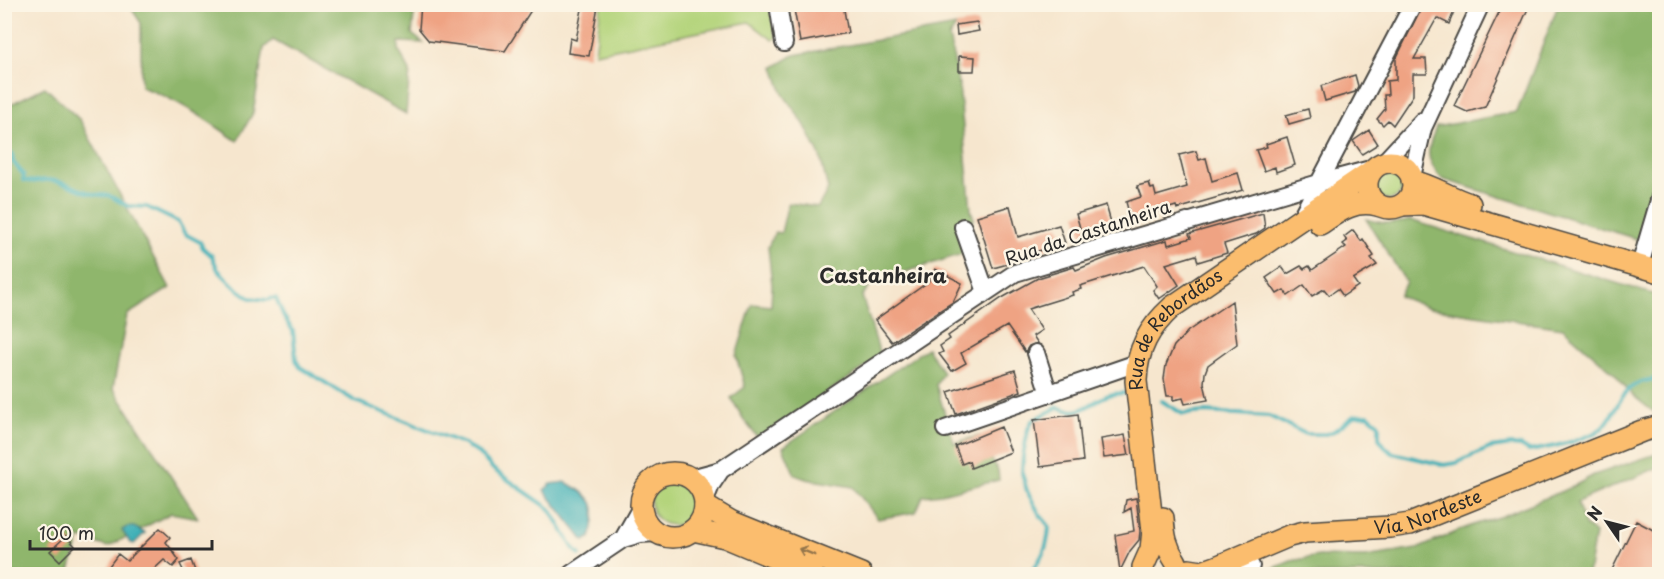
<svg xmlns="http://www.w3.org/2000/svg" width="1664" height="579" viewBox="0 0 1664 579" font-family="'Playpen Sans',sans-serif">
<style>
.green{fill:#b4d47c;stroke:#708054;stroke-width:1.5}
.forest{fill:#8fb66c;stroke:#5d704c;stroke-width:1.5}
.water{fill:#3fb0b7;stroke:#356e71;stroke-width:1.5}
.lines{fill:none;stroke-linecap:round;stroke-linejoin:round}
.stream{stroke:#3fb0b7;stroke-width:4}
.building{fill:#efa383}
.minor-casing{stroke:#494743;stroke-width:20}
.major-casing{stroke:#494743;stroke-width:24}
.minor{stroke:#fff;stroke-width:16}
.major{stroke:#fbbd6e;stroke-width:21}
.oneway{stroke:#93744c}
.labels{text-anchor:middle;stroke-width:5;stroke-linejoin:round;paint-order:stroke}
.street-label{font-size:18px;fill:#2b2b2b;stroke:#fcf5e5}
.neighbourhood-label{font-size:20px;font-weight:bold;fill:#2b2b2b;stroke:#fcf5e5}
</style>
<rect width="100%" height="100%" fill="#fcf5e5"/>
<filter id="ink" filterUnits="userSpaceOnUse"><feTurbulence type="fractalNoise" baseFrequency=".0167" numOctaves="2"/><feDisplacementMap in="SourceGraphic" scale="12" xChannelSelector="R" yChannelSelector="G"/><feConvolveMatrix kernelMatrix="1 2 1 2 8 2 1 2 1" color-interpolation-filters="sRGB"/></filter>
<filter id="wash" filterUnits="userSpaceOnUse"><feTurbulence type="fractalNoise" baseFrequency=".008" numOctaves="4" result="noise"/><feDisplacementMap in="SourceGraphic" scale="24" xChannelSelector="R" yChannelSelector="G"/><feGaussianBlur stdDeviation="1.35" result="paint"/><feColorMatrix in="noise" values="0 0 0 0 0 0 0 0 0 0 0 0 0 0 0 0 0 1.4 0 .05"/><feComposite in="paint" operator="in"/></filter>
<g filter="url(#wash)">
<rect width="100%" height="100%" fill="#f6e6ce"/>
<path class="green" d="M601,5H769L776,38L773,40L749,22L595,53Z
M1375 185a14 14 0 1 1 28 0a14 14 0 1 1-28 0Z
M651 503a22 22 0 1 1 44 0a22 22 0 1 1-44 0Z"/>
<path class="forest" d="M1583,4L1659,5V170L1640,240L1442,179C1424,160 1427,150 1436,127L1517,112L1557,8Z
M129,5H415L412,34L423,43L399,42V51L410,71L406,114L273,40L264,48L253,113L237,141C206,119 177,99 141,87V23Z
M956,26L949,37L959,85L971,210L974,219L963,227L962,254L874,282L862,296L881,357L758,438L744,420L731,398L745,387L736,356L752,304L771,306L772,285L768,247L775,232L781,233L788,203L818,207L828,189L820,156L804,124L783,94L774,67L794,55Z
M45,87L80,120L170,288L127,315L113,388L198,518L171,513L108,547L80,538L69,574H5L4,114L9,105Z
M1366,219C1383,224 1393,225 1410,220L1659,296V416L1632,395L1614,373L1563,328L1429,308L1399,296L1406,282Z
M927,348L943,372L936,385L954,443L979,436L998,471L999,480L941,494L923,496L916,512L878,519L853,487L806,479L795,475L783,447Z
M1659,453V467L1577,502L1585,525L1595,534L1588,574H1260L1291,561L1319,556L1365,557L1417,549L1470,526L1502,516L1572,487L1594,475Z"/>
<path class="water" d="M565,482C595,497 600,506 590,538L584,541L544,490L551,484Z
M127,527H134L145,533L134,544L130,543L122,530Z"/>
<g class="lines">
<path class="stream" d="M4,153L12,154L13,162L24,175L23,180C32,184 38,180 47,180C69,180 87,198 108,195L128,206L147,207L178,222L185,234L200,242L203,248L212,256L218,270L235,287L250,298L268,300L272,298H276L283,315L293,331L296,360L300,367L355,401L464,444L478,453L494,470L550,509L573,548L580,555
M1162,401L1183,414L1205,412L1269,416L1306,434H1327L1334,431L1354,416L1368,415L1379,424V438L1386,448L1393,453L1444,465L1456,463L1490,448L1512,445L1521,446L1529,451L1535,450C1553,447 1589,439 1602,428C1616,415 1619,392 1637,384C1643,380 1652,380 1660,378
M595,570L598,574
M1029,574C1042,559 1048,547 1049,526L1040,515L1027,491L1022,473L1023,456L1028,429L1032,421L1058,407C1081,417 1086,405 1106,396C1113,393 1121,393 1129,393"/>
</g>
<g id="blocks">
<path class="building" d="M421,4H535L505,51L429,41L419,29Z
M583,4L598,6L589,56L568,53L570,38L576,40Z
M793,4H843L848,33L800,42Z
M1423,4H1457L1449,24L1437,18L1414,59H1426L1427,74H1413V95L1393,125L1388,120L1383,125L1377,119L1385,109L1384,95H1388L1387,81L1396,80V59Z
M1503,4H1530L1485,107L1467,112L1454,106Z
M977,22L979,31L957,35L956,25Z
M959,56L975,57L974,71H959Z
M1355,75L1358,86L1355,92L1325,101L1321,86Z
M1308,109L1310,118L1289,124L1286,115Z
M1369,130L1378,144L1362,154L1353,141Z
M1287,137L1295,165L1276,172L1275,167L1264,171L1256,150L1267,147L1266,144Z
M1196,151L1199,160L1206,158L1212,181L1238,173L1243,190L1177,209L1176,206L1131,220L1126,202L1141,197L1137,186L1149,183L1151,189L1154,188L1156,196L1187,187L1179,155Z
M1106,205L1112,226L1082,235L1076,214Z
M1010,206L1018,237L1059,225L1065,243L1018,257L1019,261L993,268L977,216Z
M1263,213L1265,228L1256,234L1224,244L1227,253L1198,262L1196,255L1166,264L1179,285L1159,299L1153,290L1157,286L1144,266L1080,286L1081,289L1072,292L1073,295L1028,309L1042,330L1033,336L1038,343L1029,346L1025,352L1007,326L961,353L966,363L952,371L939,354L943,352L940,346L950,339L948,336L1002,298L1038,278L1074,267L1076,270L1106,258L1167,240L1168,245L1191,238L1189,234Z
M1353,230L1361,241L1363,239L1374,256L1371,258L1377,265L1353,279L1358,286L1343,296L1338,289L1329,295L1324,289L1312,296L1304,285L1288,296L1284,290L1277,294L1266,278L1282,267L1287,274L1301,266L1304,269L1309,266L1312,270L1346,247L1343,244L1347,241L1344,237Z
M935,269L962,283L953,302L892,342L875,320L928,282Z
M1232,301L1237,344L1208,365L1205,373L1204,383L1208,400L1185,404L1183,398L1173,400V396H1167L1164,379L1166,365L1174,346L1188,331Z
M1015,370L1021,391L956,414L948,392Z
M1078,414L1083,461L1040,467L1034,420Z
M1001,427L1011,452L971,468L969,461L962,464L955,446Z
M1125,435L1129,455L1104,458L1101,439Z
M1136,498L1140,531L1139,540L1130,551L1120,571L1115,535L1134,531L1131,508L1124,512L1126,500Z
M1636,521L1659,533V574H1621L1612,570Z
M160,528L170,537L166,542L179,560L173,567L164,560L149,574H103L118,554L127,561Z
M66,536L75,546L60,561L50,551Z
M191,560L196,574H185L180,564Z"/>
</g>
</g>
<g filter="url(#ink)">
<use href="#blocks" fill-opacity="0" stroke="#494743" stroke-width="1.5"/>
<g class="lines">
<defs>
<path id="minor" d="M778,4L784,43
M1383,163L1422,121
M1412,177L1423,128L1481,4
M1299,221L1413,4
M963,227L986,292
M1643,255L1660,197
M1036,353L1049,394
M945,429L1137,363
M691,478L721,470L1015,273L1319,183L1367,170
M705,500L711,485L721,470
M623,539L640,509
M571,574L623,539L640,534L656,533
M1243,574L1251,566"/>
<g id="major">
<circle cx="1390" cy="185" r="23"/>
<path d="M1412,181C1432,185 1450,198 1470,204"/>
<path d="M1402,205L1423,204L1660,272"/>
<path d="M1320,224C1338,212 1354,199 1377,205"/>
<circle cx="673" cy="505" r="32"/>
<path d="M705,506L732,522L861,574"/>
<path d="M1163,518C1164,535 1166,547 1176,562"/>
<path d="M693,530L725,537L813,574"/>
<path id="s1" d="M1143,567L1151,549L1153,531L1136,381C1137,349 1149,328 1172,307L1370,172"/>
<path id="s2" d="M1189,570L1202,572L1216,567L1289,536L1305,532L1390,527L1410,524L1642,431L1660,426"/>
</g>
</defs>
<use href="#minor" class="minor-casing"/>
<use href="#major" class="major-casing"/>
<use href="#minor" class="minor"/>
<use href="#major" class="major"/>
</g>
<defs><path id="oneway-shaft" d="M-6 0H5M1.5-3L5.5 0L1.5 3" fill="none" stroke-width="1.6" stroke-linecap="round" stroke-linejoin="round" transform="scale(1.5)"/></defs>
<use class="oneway" href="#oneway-shaft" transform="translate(807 552) rotate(-158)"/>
</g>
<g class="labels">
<g class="street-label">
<text transform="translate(1088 233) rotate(-18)" y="6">Rua da Castanheira</text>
<text dy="6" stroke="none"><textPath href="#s1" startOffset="256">Rua de Rebordãos</textPath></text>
<text dy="6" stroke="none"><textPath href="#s2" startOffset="249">Via Nordeste</textPath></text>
</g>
<g class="neighbourhood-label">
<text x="883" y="283">Castanheira</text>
</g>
</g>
<rect width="1664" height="579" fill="none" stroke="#fcf5e5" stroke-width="24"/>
<g transform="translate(1607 522) rotate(305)" stroke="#fcf5e5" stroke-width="4.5" paint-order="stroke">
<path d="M0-4.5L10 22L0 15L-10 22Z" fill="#2b2b2b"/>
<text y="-9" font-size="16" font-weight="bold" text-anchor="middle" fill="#2b2b2b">N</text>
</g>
<path d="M30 540v9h182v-9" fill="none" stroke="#2b2b2b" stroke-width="3"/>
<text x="39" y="540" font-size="18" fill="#2b2b2b" stroke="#fcf5e5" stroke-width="4.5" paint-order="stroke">100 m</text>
</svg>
